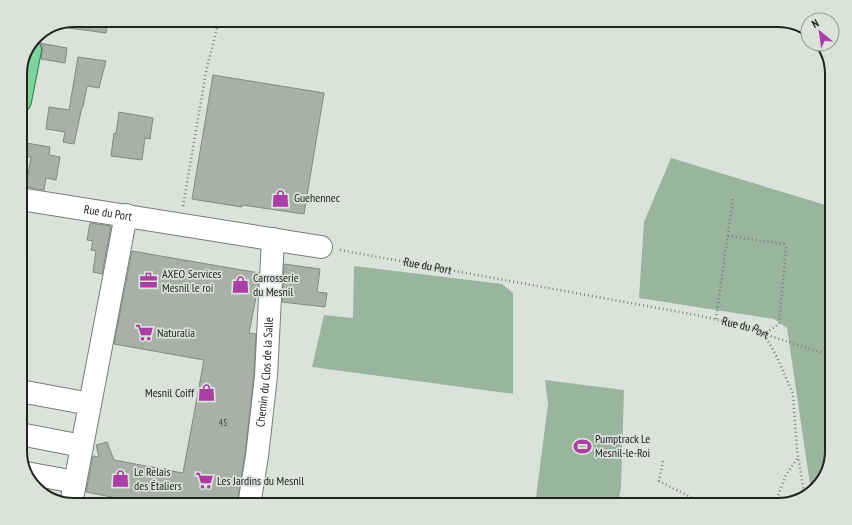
<svg xmlns="http://www.w3.org/2000/svg" width="852" height="525" viewBox="0 0 852 525" font-family="'PT Sans Narrow',sans-serif">
<style>
.green{fill:#99b59e}
.building{fill:#a9b0aa;stroke:#838984}
.lines{fill:none;stroke-linecap:round;stroke-linejoin:round}
.minor-casing{stroke:#767d77;stroke-width:24}
.major-casing{stroke:#278348;stroke-width:24}
.path{stroke:#7b7f7b;stroke-width:2.5;stroke-dasharray:1 3;stroke-linecap:butt}
.minor{stroke:#fff;stroke-width:22}
.major{stroke:#7fd39e;stroke-width:22}
.labels{text-anchor:middle;stroke-width:3.5;stroke-linejoin:round;paint-order:stroke}
.number-label{font-size:10px;fill:#444744}
.poi-label{font-size:12px;fill:#222422;stroke:#dbe2dc;text-anchor:start}
.street-label{font-size:12px;fill:#222422;stroke:#dbe2dc}
.rim{fill:none;stroke:#222422;stroke-width:2}
</style>
<rect width="100%" height="100%" fill="#dbe2dc"/>
<path class="green" d="M671,158L832,207V451L825,478L811,491L787,328L774,319L639,298L644,222Z
M354,266L502,284L513,293V394L312,367L324,315L353,318Z
M545,380L624,390L621,487L618,505H535L548,404Z"/>
<path class="building" d="M74,20H108L106,33L69,28V22Z
M40,43L67,48L65,63L41,59L42,52V46Z
M78,57L106,61L99,88L87,86L83,107H82L74,144L63,142L65,132L46,129L49,107L69,110Z
M213,75L324,93L304,214L242,205V207L192,199Z
M119,112L153,118L150,139L145,138L142,160L111,156L114,133L116,134Z
M20,142L50,147L49,155L60,157L56,180L46,178L44,190L26,187L31,157L20,156Z
M90,223L111,226L102,274L93,272L96,251L91,250L93,241L87,240Z
M132,251L259,273L258,287L249,333L256,334L254,375L245,454L237,505H152L86,492L93,456L99,457L96,445L107,442L114,460L183,473L204,360L114,344Z
M284,264L320,269L317,292L327,293L325,307L282,302Z"/>
<g class="lines">
<defs>
<g id="minor">
<path id="s2" d="M20,199L321,247"/>
<path d="M20,391L90,404"/>
<path d="M20,434L82,446"/>
<path d="M26,473L75,482"/>
<path d="M71,504L126,215"/>
<path id="s3" d="M249,505L257,456L266,376L273,239"/>
</g>
<path id="major" d="M20,101L30,50"/>
</defs>
<use href="#minor" class="minor-casing"/>
<use href="#major" class="major-casing"/>
<g class="path">
<path d="M183,206L206,72L219,20"/>
<path d="M728,236L784,244L786,248L779,324L764,334L777,357L793,394L797,450L805,498"/>
<path id="s1" d="M340,250L696,315L754,328L764,334L829,355"/>
<path d="M716,319L733,198"/>
<path d="M663,461L659,481L706,505"/>
<path d="M829,463V355L832,330"/>
<path d="M772,505L776,501L786,475L798,457"/>
</g>
<use href="#minor" class="minor"/>
<use href="#major" class="major"/>
</g>
<defs>
<symbol id="shop-bare" viewBox="-9 -9 18 18"><path d="M-5-2.5h2.3a2.7 3.5 0 0 1 5.4 0H5L5.5 6h-11ZM-1.5-2.5h3a1.5 2.3 0 0 0-3 0Z" fill="#a83fa1" stroke="#dbe2dc" stroke-width="2.5" paint-order="stroke"/></symbol>
<symbol id="office-bare" viewBox="-9 -9 18 18"><path d="M-6-3h4V-5.5h4V-3h4V5H-6ZM-1-4.5V-3h2v-1.5ZM-6 0V1H6V0Z" fill="#a83fa1" stroke="#dbe2dc" stroke-width="2.5" paint-order="stroke"/></symbol>
<symbol id="supermarket-bare" viewBox="-9 -9 18 18"><path d="M-6-5.5h2.5l.6 2H6L4.5 2H-2.5L-4.4-4H-6ZM-1.5 3.2a1.3 1.3 0 1 0 .1 0ZM3 3.2a1.3 1.3 0 1 0 .1 0Z" fill="#a83fa1" stroke="#dbe2dc" stroke-width="2.5" paint-order="stroke"/></symbol>
<symbol id="stadium-bare" viewBox="-9 -9 18 18"><path d="M0-5a6.5 5 0 1 0 0 10a6.5 5 0 1 0 0-10ZM-3.5-1.8h7v3.6h-7Z" fill="#a83fa1" stroke="#dbe2dc" stroke-width="2.5" paint-order="stroke"/></symbol>
</defs>
<g fill-rule="evenodd">
<use href="#shop-bare" x="268" y="186" width="25" height="25"/>
<use href="#office-bare" x="136" y="268" width="25" height="25"/>
<use href="#shop-bare" x="228" y="272" width="25" height="25"/>
<use href="#supermarket-bare" x="132" y="320" width="25" height="25"/>
<use href="#shop-bare" x="194" y="380" width="25" height="25"/>
<use href="#stadium-bare" x="570" y="434" width="25" height="25"/>
<use href="#shop-bare" x="108" y="466" width="25" height="25"/>
<use href="#supermarket-bare" x="192" y="468" width="25" height="25"/>
</g>
<g class="labels">
<g class="number-label">
<text x="223" y="426">45</text>
</g>
<g class="poi-label">
<text x="294" y="202">Guehennec</text>
<text x="162" y="278">AXEO Services<tspan x="162" dy="14">Mesnil le roi</tspan></text>
<text x="253" y="282">Carrosserie<tspan x="253" dy="14">du Mesnil</tspan></text>
<text x="157" y="337">Naturalia</text>
<text x="194" y="397" text-anchor="end">Mesnil Coiff</text>
<text x="595" y="443">Pumptrack Le<tspan x="595" dy="14">Mesnil-le-Roi</tspan></text>
<text x="134" y="476">Le Relais<tspan x="134" dy="14">des Étaliers</tspan></text>
<text x="217" y="485">Les Jardins du Mesnil</text>
</g>
<g class="street-label">
<text dy="4" stroke="none"><textPath href="#s2" startOffset="89">Rue du Port</textPath></text>
<text dy="4" stroke="none"><textPath href="#s1" startOffset="89">Rue du Port</textPath></text>
<text dy="4" stroke="none"><textPath href="#s1" startOffset="413">Rue du Port</textPath></text>
<text dy="4" stroke="none"><textPath href="#s3" startOffset="134">Chemin du Clos de la Salle</textPath></text>
</g>
</g>
<path d="M0 0H852V525H0ZM74 27H778A47 47 0 0 1 825 74V451A47 47 0 0 1 778 498H74A47 47 0 0 1 27 451V74A47 47 0 0 1 74 27Z" fill="#dbe2dc" fill-rule="evenodd"/>
<path class="rim" d="M74 27H778A47 47 0 0 1 825 74V451A47 47 0 0 1 778 498H74A47 47 0 0 1 27 451V74A47 47 0 0 1 74 27Z"/>
<g transform="translate(820 32) rotate(331)"><circle r="19" fill="#dbe2dc" stroke="#919692"/>
<path d="M0-3L7 15L0 10L-7 15Z" fill="#a83fa1"/>
<text y="-6" font-size="11" font-weight="bold" text-anchor="middle" fill="#222422">N</text>
</g>
</svg>
